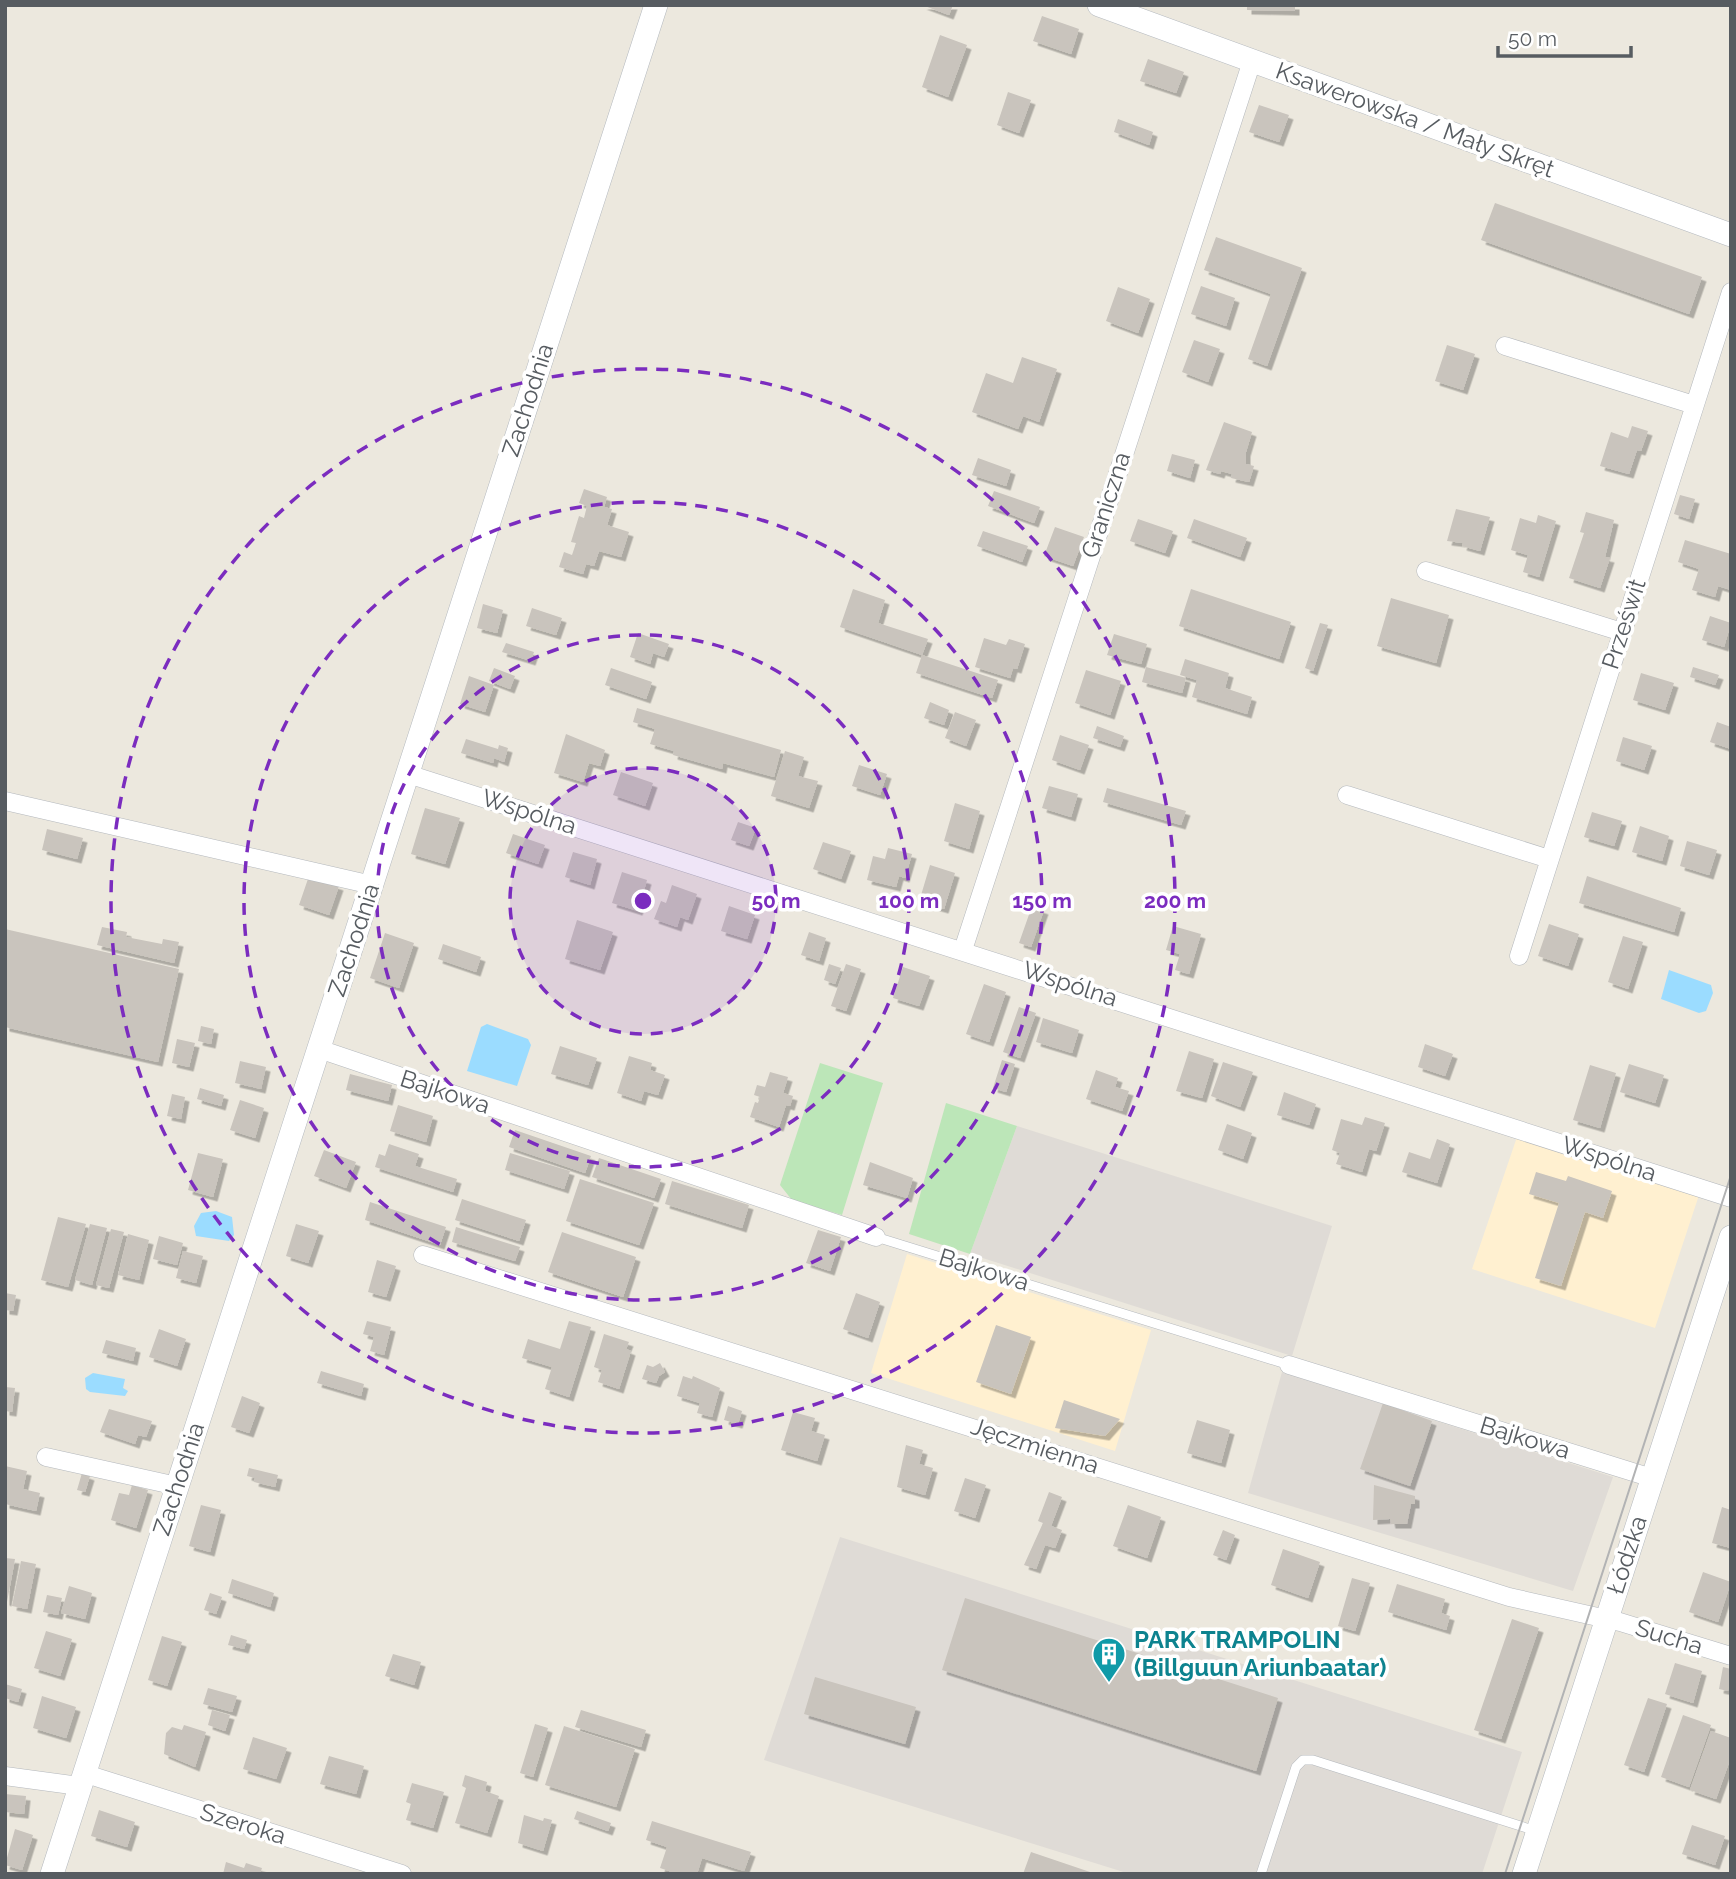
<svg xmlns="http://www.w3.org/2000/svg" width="1736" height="1879" viewBox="0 0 1736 1879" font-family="Raleway,sans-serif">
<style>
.commercial{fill:#fff0d0}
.industrial{fill:#dfdbd6}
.green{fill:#bce6b8}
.water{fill:#9bdcff}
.building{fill:#c9c4bd;filter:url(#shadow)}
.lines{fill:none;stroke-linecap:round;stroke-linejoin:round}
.lane-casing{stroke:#b4b8bd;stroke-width:10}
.street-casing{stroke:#b4b8bd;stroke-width:19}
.secondary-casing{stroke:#b4b9bf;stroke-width:24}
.lane{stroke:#fff;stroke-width:9}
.street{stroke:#fff;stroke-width:18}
.secondary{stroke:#fff;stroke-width:23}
.tram{stroke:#b2b3b4;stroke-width:2}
.ring{fill:none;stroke:#7b2cbf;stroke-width:3.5;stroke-dasharray:12 9}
.labels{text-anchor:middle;stroke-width:7;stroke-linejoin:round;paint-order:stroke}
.street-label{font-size:24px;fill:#575c61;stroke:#fff}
.culture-label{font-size:24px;font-weight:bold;fill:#0d838f;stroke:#fff;text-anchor:start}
.centre{fill:#7b2cbf;stroke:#fff;stroke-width:3.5}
.ring-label{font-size:21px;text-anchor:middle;font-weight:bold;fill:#7b2cbf;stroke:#fff;stroke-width:7;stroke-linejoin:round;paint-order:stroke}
</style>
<defs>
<filter id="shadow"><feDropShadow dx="4.5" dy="4.5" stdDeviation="0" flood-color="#0004"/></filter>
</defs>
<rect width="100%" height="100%" fill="#ece8de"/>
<path class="commercial" d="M1517,1137L1699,1195L1655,1328L1472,1269Z
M907,1254L1151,1330L1115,1451L871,1373Z"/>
<path class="industrial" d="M1017,1126L1332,1226L1292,1356L970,1254Z
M1282,1372L1613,1477L1573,1591L1248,1493Z
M840,1537L1522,1752L1482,1874H1130L764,1760Z"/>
<path class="green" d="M820,1063L883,1083L842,1215L792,1200L780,1185Z
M946,1103L1017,1126L970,1254L909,1234Z"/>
<path class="water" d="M1669,970L1711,985L1713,993L1706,1011L1699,1013L1661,999Z
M487,1024L528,1039L531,1045L517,1086L467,1071L481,1027Z
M216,1211L232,1217L234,1235L229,1241L196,1236L194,1226L201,1213Z
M93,1373L125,1379L123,1388L128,1391L125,1396L90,1392L86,1389L85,1378Z"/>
<path class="building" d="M922,5H953L949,15Z
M1247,5H1295V11L1247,10Z
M1042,16L1079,29L1071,54L1033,41Z
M940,35L967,45L948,97L922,87Z
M1148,59L1184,72L1176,93L1140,81Z
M1008,92L1031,100L1019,133L997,125Z
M1259,105L1289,115L1279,142L1249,132Z
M1118,119L1153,132L1149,145L1114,132Z
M1495,203L1702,277L1689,314L1481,240Z
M1216,237L1302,268L1267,366L1248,359L1271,294L1204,270Z
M1201,286L1235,298L1226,326L1191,314Z
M1118,287L1150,299L1138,333L1106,321Z
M1194,340L1220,349L1208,382L1182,372Z
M1447,345L1475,354L1463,390L1435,381Z
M1022,357L1057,369L1039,422L1023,416L1018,429L972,412L986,373L1013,383Z
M1224,422L1252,432L1246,452V464L1254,466L1249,482L1231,478L1232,474L1221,471L1220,474L1206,470Z
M1632,426L1648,431L1641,451L1637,450L1629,474L1600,466L1611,432L1628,438Z
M1172,454L1195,460L1190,478L1167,471Z
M978,458L1011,470L1006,486L972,475Z
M584,489L607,497L604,507L612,509L607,525L629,532L621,557L599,551L594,566L586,564L583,574L559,567L564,552L572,555L576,543L571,542L579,516L584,518L587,506L579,503Z
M994,491L1040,507L1034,523L988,506Z
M1680,495L1695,499L1689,519L1674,514Z
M1456,509L1490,517L1480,551L1462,546L1463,543L1447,541Z
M1586,512L1614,520L1605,557L1610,558L1600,588L1569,578L1584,533L1580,532Z
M1538,515L1556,521L1539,577L1523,572L1528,555L1511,550L1520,518L1536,523Z
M1138,519L1173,531L1165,553L1130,541Z
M1194,519L1247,538L1240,557L1187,538Z
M1055,527L1084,537L1073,566L1044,556Z
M983,531L1028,546L1022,562L977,546Z
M1685,540L1731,554V590L1718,586L1715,597L1692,590L1699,569L1678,562Z
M853,589L885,600L878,623L928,639L922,655L840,627Z
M1191,589L1291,622L1279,659L1179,626Z
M1391,598L1449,615L1436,663L1377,646Z
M483,604L503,610L497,633L477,628Z
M532,608L562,618L556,635L526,626Z
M1710,616L1731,623L1724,647L1702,640Z
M1320,623L1328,625L1313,671L1305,668Z
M638,633L669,644L664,657L653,653L650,664L630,657Z
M1114,634L1147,644L1141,664L1107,655Z
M984,638L1006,645L1009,639L1025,644L1017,669L1013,668L1010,678L975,667Z
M506,643L534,652L531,661L502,652Z
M922,655L998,680L992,698L916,673Z
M1185,659L1229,673L1225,688L1252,697L1247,714L1192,697L1197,680L1180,675Z
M1146,667L1186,678L1182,693L1142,682Z
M1693,667L1719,675L1715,685L1690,677Z
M494,668L515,676L510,689L489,681Z
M611,668L652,682L646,699L605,685Z
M1086,670L1121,681L1110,715L1075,703Z
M1641,673L1674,683L1665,710L1633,700Z
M469,676L494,685L485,712L460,704Z
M930,702L949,710L944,725L924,718Z
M637,708L781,750L774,777L723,763L722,769L673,755L674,751L650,744L655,729L633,722Z
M955,712L976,720L966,746L945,738Z
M1717,722L1731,727V749L1710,742Z
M1097,726L1124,736L1120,747L1093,738Z
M566,734L605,750L600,766L589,763L583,782L554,773Z
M1060,735L1089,745L1080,770L1052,760Z
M1623,737L1652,746L1644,770L1616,761Z
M466,739L498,749L499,745L508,748L504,762L494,758L493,763L461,753Z
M785,751L804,757L798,776L818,781L809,808L771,796Z
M859,765L887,774L880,795L852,786Z
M621,772L653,783L645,806L613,795Z
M1049,786L1078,794L1071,817L1042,808Z
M1107,788L1186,811L1181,825L1103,802Z
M955,803L980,811L969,849L944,841Z
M425,808L460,818L445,864L411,854Z
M1592,812L1622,821L1614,846L1584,837Z
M738,822L756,828L749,846L731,840Z
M1640,826L1669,836L1662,861L1632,852Z
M47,829L83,838L77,859L42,850Z
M513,834L545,845L538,864L506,853Z
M1687,841L1717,850L1709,875L1680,866Z
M823,842L851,851L841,879L813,869Z
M888,848L912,854L905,878L899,876L896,887L867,880L873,856L885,859Z
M573,852L597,859L590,885L565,877Z
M930,865L955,873L944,909L919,902Z
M622,872L647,880L638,911L612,903Z
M309,876L339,886L329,915L299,905Z
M1587,876L1681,908L1674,932L1579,903Z
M672,885L697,894L688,920L680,917L677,927L654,919L661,901L666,903Z
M729,906L755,915L747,939L721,931Z
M1032,906L1044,910L1031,947L1019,943Z
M577,920L613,932L600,970L565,959Z
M1549,924L1579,934L1568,966L1538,956Z
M1173,926L1201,934L1189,974L1175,970L1180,954L1166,950Z
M102,927L127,932L126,937L162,944L163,939L179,942L174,963L97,945Z
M5,929L179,969L158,1062L5,1027Z
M809,932L826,938L819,961L801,955Z
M385,933L414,943L399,988L370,978Z
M1623,936L1643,942L1628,989L1608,982Z
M443,944L481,957L476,972L438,959Z
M829,964L841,968L835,984L824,980Z
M846,964L861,969L846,1011L831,1006Z
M903,967L930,976L919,1006L893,998Z
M984,984L1006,992L989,1042L966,1034Z
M1019,1007L1036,1013L1020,1058L1003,1052Z
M1043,1018L1079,1030L1072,1053L1036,1042Z
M201,1026L214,1029L211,1044L198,1041Z
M177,1039L195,1043L189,1067L172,1063Z
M1425,1044L1453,1054L1445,1076L1418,1067Z
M560,1046L597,1058L588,1085L551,1074Z
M1189,1051L1214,1059L1202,1098L1176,1091Z
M629,1056L652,1063L650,1070L665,1075L658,1095L644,1091L641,1101L617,1093Z
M1002,1060L1015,1064L1006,1092L993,1088Z
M240,1061L266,1067L261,1089L235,1083Z
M1223,1062L1253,1072L1240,1107L1211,1096Z
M1629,1064L1664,1075L1655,1103L1620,1092Z
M1590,1065L1616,1073L1600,1128L1573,1120Z
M1096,1070L1118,1078L1115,1087L1129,1091L1122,1111L1086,1099Z
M770,1072L788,1077L783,1093L793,1096L790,1106L786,1105L779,1127L750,1117L755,1102L758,1103L760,1097L754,1095L757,1085L765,1087Z
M350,1074L392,1085L388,1101L346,1090Z
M200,1088L224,1095L221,1106L197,1099Z
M1284,1092L1316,1104L1309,1125L1277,1115Z
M172,1094L185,1097L181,1119L167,1116Z
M240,1100L264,1108L255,1138L230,1130Z
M398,1105L433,1116L426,1142L390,1131Z
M1365,1117L1385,1123L1376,1151L1369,1149L1362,1172L1336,1164L1340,1153L1332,1150L1341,1119L1362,1125Z
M1227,1124L1252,1133L1243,1159L1218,1150Z
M515,1130L591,1156L585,1173L509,1147Z
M1437,1139L1450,1144L1437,1183L1402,1172L1409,1152L1430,1159Z
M389,1144L419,1154L415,1166L457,1179L453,1192L375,1167L379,1154L385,1156Z
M324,1150L356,1162L346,1188L314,1176Z
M198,1153L223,1159L213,1197L188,1190Z
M510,1153L570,1171L564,1189L505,1170Z
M599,1158L661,1179L654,1198L592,1177Z
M870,1162L913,1178L907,1198L863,1185Z
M1536,1172L1566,1181L1568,1176L1612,1191L1603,1218L1585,1212L1561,1286L1535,1278L1559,1203L1529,1194Z
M580,1179L654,1203L639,1245L566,1221Z
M672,1181L749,1205L742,1228L665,1204Z
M462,1199L526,1220L519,1241L455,1220Z
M370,1202L446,1227L440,1245L365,1220Z
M58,1217L86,1224L68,1287L41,1280Z
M90,1224L107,1228L92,1285L75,1280Z
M296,1224L319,1231L308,1263L286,1256Z
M456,1227L520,1247L515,1261L452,1242Z
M111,1229L124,1232L109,1288L96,1285Z
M818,1230L841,1237L830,1271L806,1263Z
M562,1232L636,1257L623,1297L548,1272Z
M128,1234L149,1240L139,1280L118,1275Z
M159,1236L183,1243L177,1265L153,1259Z
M183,1251L203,1256L196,1283L176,1278Z
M377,1260L396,1266L386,1297L368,1292Z
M5,1293L16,1295L13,1311L5,1310Z
M856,1293L880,1302L868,1338L843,1329Z
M367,1321L391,1327L384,1355L370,1351L374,1337L363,1334Z
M569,1321L591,1327L569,1397L545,1389L552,1367L522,1358L528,1339L560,1349Z
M996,1325L1031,1337L1011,1394L976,1382Z
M159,1329L186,1339L177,1366L149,1357Z
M604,1334L629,1342L626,1349L631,1351L619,1389L598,1382L602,1370L594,1367Z
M106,1340L136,1348L133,1361L102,1353Z
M660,1363L665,1372L659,1376L656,1383L642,1379L647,1365L653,1367Z
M321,1371L364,1384L361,1396L317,1383Z
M683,1376L692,1379L693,1376L720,1388L712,1417L697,1413L700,1403L677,1396Z
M5,1387L15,1388L12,1412L5,1411Z
M242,1396L260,1403L249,1433L231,1427Z
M1064,1400L1120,1419L1105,1436L1055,1428Z
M1383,1403L1432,1421L1410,1486L1360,1469Z
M728,1406L742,1411L738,1424L724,1420Z
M109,1409L152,1421L146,1437L138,1435L135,1444L100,1432Z
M793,1412L815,1418L811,1431L825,1435L817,1461L781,1450Z
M1197,1420L1230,1430L1221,1463L1187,1453Z
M906,1445L923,1450L919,1464L933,1468L925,1495L897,1487Z
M5,1466L27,1471L23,1489L40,1493L36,1511L5,1504Z
M249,1468L278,1475L275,1487L254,1482L255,1478L247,1476Z
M82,1473L90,1476L85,1492L77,1490Z
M965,1478L986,1485L975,1518L954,1511Z
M132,1485L148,1490L136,1528L111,1520L119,1493L129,1495Z
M1374,1485L1415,1496V1504H1411L1407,1524H1391L1390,1519L1373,1520Z
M1049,1492L1062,1497L1051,1526L1062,1530L1055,1548L1045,1545L1036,1569L1024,1565L1043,1523L1038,1521Z
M201,1505L221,1510L210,1552L189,1546Z
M1128,1505L1161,1517L1147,1558L1113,1546Z
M1722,1507L1731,1510V1548L1712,1543Z
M1223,1530L1235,1535L1226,1560L1213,1555Z
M1283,1549L1320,1562L1308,1598L1271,1585Z
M5,1558L15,1559L7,1602L5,1601Z
M21,1561L36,1564L27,1609L12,1606Z
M1703,1572L1731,1582L1718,1622L1689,1612Z
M1352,1578L1370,1583L1355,1631L1338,1626Z
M232,1579L274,1593L270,1607L228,1593Z
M1397,1584L1445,1599L1441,1613L1450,1616L1446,1630L1388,1612Z
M69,1586L92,1593L85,1619L61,1613Z
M210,1593L222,1597L216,1614L204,1610Z
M47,1595L62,1598L58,1615L43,1612Z
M965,1598L1278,1698L1256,1771L942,1670Z
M1512,1619L1539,1628L1501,1739L1474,1730Z
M46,1631L72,1639L60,1676L34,1668Z
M231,1635L247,1640L244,1649L228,1645Z
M162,1636L182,1642L167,1686L148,1680Z
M393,1654L421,1662L414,1685L385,1676Z
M1675,1663L1702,1671L1693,1703L1665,1694Z
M1723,1667L1731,1669L1728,1691L1719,1689Z
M815,1677L916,1707L905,1744L804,1714Z
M5,1684L22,1689L18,1702L5,1698Z
M208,1688L237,1696L232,1712L203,1704Z
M42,1696L76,1707L66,1738L33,1728Z
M1648,1698L1667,1704L1644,1772L1624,1765Z
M212,1710L230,1715L225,1731L208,1725Z
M581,1710L646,1730L641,1747L575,1727Z
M1683,1715L1711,1725L1689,1787L1661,1777Z
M535,1724L548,1728L533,1777L520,1773Z
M184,1725L206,1732L195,1767L164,1754L166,1733L172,1727L182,1730Z
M564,1726L635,1749L616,1807L545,1785Z
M1711,1731L1731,1738V1757L1716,1799L1690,1790Z
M253,1737L287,1748L276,1779L243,1769Z
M329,1756L364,1766L356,1794L320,1784Z
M465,1775L487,1782L485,1791L499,1796L487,1833L455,1823L466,1788L462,1786Z
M412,1783L444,1792L433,1828L406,1820L411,1804L406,1802Z
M5,1794L26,1796L24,1814L5,1812Z
M99,1810L135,1822L127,1847L91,1836Z
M577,1811L611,1823L608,1831L574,1819Z
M524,1815L543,1821L544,1818L552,1820L543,1851L518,1843Z
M652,1821L751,1852L744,1871L702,1858L697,1874H678L660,1868L667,1847L646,1840Z
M1692,1825L1725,1836L1715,1865L1682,1854Z
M15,1829L33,1835L22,1870L5,1865Z
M1031,1852L1093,1873V1874H1023Z
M226,1862L244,1868L246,1863L262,1868L260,1874H223Z"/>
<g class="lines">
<defs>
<path id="lane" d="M876,1237L1289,1365
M1261,1874L1296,1767L1303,1760H1313L1536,1831"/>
<path id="street" d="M1505,346L1694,405
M1426,571L1622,632
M408,774L1731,1198
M1347,795L1549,859
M5,801L372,885
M963,950L1252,61
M1519,956L1731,292
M319,1049L876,1237
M423,1255L1509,1597L1620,1622L1731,1656
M1289,1365L1652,1478
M46,1457L177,1486
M83,1773L402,1874
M5,1776L79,1786"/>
<path id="secondary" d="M1099,5L1731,235
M52,1874L656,5
M1524,1874L1731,1237"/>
</defs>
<use href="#lane" class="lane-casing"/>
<use href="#street" class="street-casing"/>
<use href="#secondary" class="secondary-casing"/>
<use href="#lane" class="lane"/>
<use href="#street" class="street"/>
<use href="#secondary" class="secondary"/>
<path class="tram" d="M1505,1874L1731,1175"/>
</g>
<circle cx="643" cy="901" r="133" fill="#7b2cbf" fill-opacity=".12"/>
<g class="ring">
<circle cx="643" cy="901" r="133"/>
<circle cx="643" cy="901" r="266"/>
<circle cx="643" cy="901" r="399"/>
<circle cx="643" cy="901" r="532"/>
</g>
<defs>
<symbol id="building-pin" viewBox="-11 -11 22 30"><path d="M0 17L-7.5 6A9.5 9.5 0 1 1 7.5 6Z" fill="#0f9aa8" stroke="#fff"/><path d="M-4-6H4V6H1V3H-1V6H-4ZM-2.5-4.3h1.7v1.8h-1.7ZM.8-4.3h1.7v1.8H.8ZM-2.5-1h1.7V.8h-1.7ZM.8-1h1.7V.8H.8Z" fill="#fff"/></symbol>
</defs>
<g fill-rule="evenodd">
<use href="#building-pin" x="1090" y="1635" width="38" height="52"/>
</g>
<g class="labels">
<g class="street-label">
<text transform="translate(1415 120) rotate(20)" y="8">Ksawerowska / Mały Skręt</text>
<text transform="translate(528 400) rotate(-72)" y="8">Zachodnia</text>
<text transform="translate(1106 505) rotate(-72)" y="8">Graniczna</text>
<text transform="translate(1624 624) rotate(-72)" y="8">Prześwit</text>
<text transform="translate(529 812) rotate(18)" y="8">Wspólna</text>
<text transform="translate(354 940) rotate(-72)" y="8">Zachodnia</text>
<text transform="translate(1070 984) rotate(18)" y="8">Wspólna</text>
<text transform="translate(445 1092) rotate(18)" y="8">Bajkowa</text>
<text transform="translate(1609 1159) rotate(18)" y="8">Wspólna</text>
<text transform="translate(984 1270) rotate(17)" y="8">Bajkowa</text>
<text transform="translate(1525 1438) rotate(17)" y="8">Bajkowa</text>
<text transform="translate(1035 1446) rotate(18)" y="8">Jęczmienna</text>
<text transform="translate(179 1479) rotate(-72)" y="8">Zachodnia</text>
<text transform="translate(1627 1555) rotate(-72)" y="8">Łódzka</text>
<text transform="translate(1669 1637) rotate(17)" y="8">Sucha</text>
<text transform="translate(243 1824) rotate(17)" y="8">Szeroka</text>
</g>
<g class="culture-label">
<text x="1134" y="1648">PARK TRAMPOLIN<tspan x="1134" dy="28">(Billguun Ariunbaatar)</tspan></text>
</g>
</g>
<circle cx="643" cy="901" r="10" class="centre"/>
<g class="ring-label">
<text x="776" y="908">50 m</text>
<text x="909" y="908">100 m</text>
<text x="1042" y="908">150 m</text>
<text x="1175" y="908">200 m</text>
</g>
<rect width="1736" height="1879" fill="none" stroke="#575c61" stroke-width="14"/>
<path d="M1498 46v10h133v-10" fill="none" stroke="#575c61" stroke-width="3.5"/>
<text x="1508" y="46" font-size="21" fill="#575c61" stroke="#ffffff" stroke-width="5" paint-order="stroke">50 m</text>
</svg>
